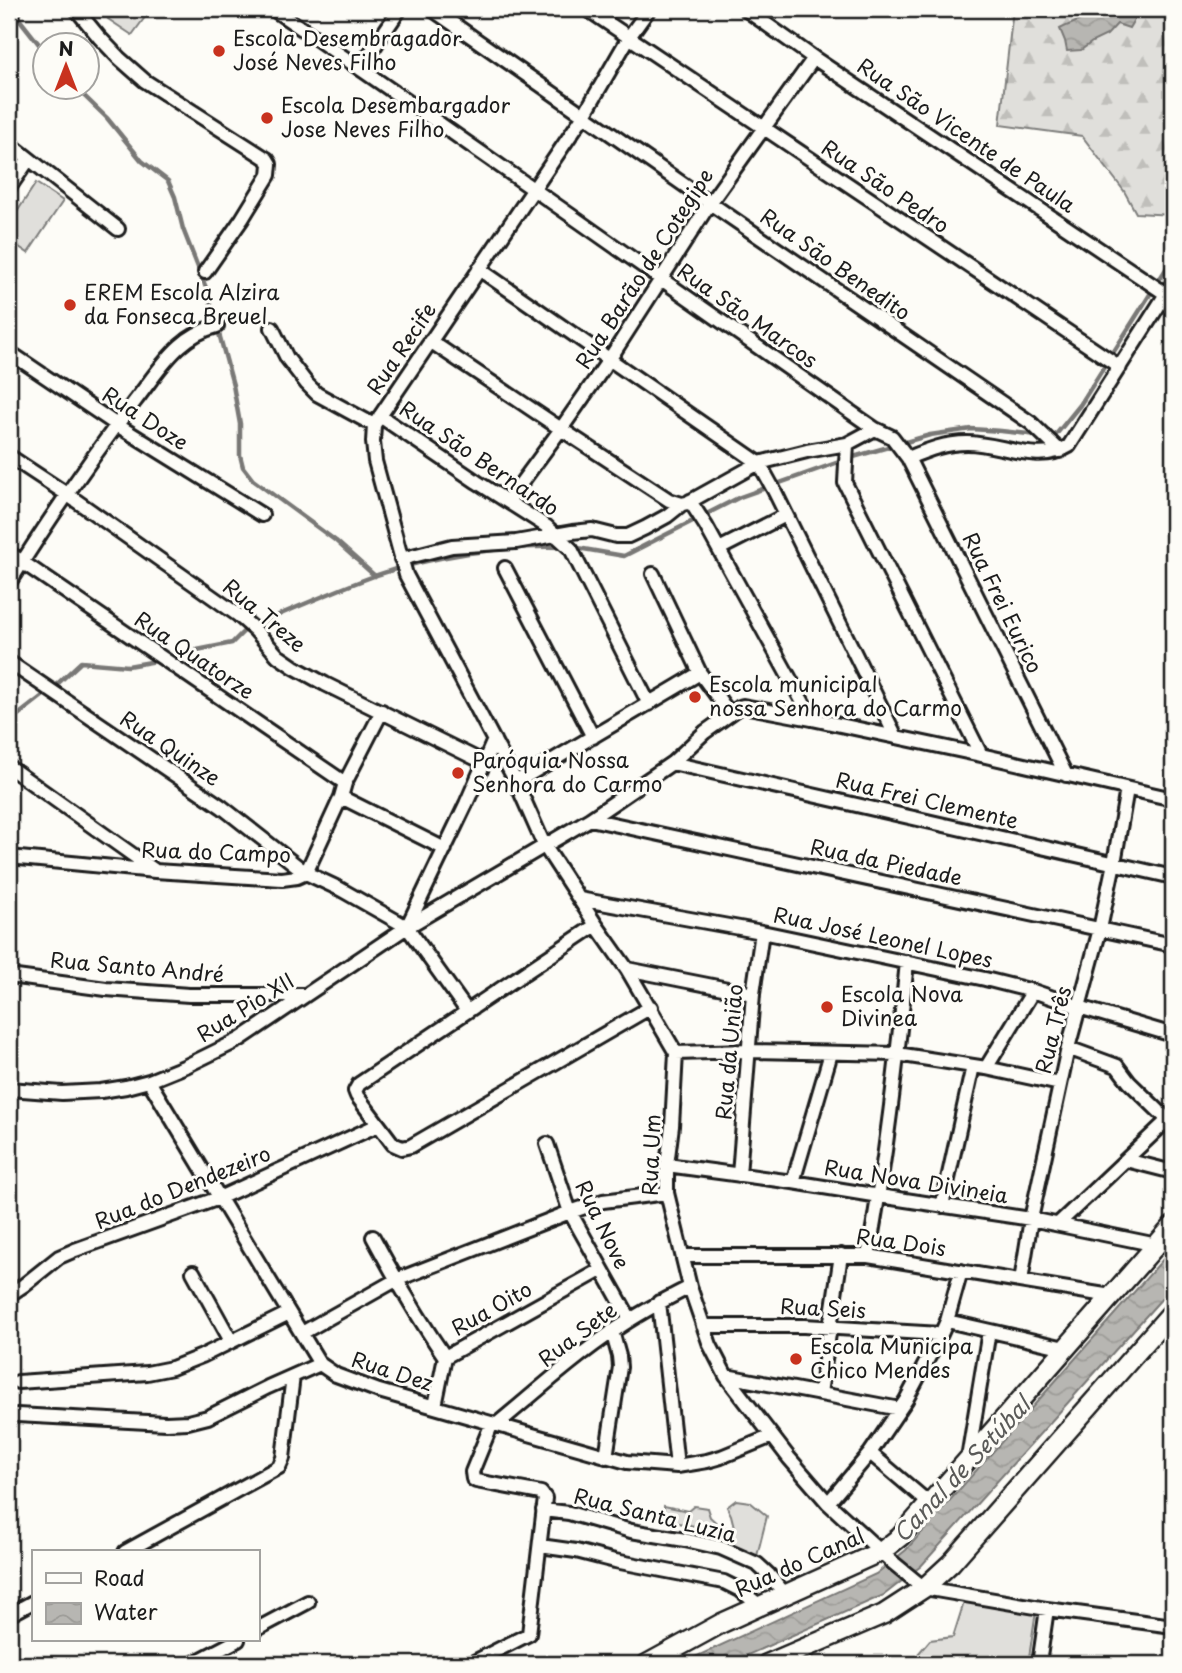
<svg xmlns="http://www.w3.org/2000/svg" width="1182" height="1673" viewBox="0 0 1182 1673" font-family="'Playpen Sans',sans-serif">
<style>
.grass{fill:#e0dfdb;stroke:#7e7e7c;stroke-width:2}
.forest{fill:url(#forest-firs);stroke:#7e7e7c;stroke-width:2}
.water{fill:url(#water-waves);stroke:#797876;stroke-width:2}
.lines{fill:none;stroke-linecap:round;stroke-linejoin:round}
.stream{stroke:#797876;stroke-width:4.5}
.street-casing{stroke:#1c1c1c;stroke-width:18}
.secondary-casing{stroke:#1c1c1c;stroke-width:23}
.street{stroke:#fdfcf7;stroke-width:12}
.secondary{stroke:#fdfcf7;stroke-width:18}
.poi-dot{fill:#c8321e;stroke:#fdfcf7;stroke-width:2.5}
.labels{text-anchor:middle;stroke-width:6;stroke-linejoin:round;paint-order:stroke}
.poi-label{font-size:21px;fill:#1c1c1c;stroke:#fdfcf7;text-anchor:start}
.street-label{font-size:21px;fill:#1c1c1c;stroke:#fdfcf7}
.water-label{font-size:23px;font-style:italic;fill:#5a5a58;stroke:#fdfcf7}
</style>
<defs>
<pattern id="forest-firs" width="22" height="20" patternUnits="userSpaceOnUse" patternTransform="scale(1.75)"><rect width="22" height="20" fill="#e0dfdb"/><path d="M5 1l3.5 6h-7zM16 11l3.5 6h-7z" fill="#c0bfbb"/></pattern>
<pattern id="water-waves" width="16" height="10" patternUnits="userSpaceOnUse" patternTransform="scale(1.75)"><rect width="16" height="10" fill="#b7b6b2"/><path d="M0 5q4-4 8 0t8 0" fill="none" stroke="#9d9c98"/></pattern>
</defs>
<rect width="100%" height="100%" fill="#fdfcf7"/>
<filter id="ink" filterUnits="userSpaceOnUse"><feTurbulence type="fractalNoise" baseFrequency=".0143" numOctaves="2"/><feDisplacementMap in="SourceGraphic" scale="14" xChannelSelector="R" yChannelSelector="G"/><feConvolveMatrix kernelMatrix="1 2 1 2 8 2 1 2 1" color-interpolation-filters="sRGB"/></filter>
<g filter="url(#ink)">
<path class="grass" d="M115,9H151L132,35L108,19Z
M36,183L63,201L28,253L9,240V224Z
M736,1500L750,1502L767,1516L756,1560L699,1538L694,1526L663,1520L664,1506L688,1511L694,1506L707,1508L710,1517L722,1528L734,1527L731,1515L727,1507Z
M966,1596L1036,1611L1028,1664H920L918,1654L930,1640L953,1637Z"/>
<path class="forest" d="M1013,9H1173V215L1136,213L1124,191L1082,136L1000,125Z"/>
<path class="water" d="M1099,9H1128L1135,18L1129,28L1117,24L1107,35L1092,42L1081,50L1067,51L1065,41L1060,29C1073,22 1088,19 1099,9Z
M1173,1248V1286L921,1566L884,1595L727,1664H680L876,1574L906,1550Z"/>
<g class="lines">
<path class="stream" d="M20,20L46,53
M76,88L107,118L142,161L168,181L175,197L183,229L208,293L233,385L240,424V455L243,467L253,480L336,541L375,576
M1050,436L1054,437L1080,405L1173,258
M572,547L624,556L740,497L850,458L930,435L971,429L1001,431L1038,435
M170,659L178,657L192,651L232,643L246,629C288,611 331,592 374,576C431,556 503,545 563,547
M9,722L54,687L81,662L128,666L162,660"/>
<defs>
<path id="street" d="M76,9L99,37L119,58L145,81L267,159L270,164L269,175L242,219L205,272
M273,9C475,146 674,289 875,429L892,437L908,458L1066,775
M432,9L710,203L1031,423L1060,451
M587,9L1120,367
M649,9L629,37L584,115L374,425L373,442L375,461L406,575L516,782L544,845L596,925L627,969L676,1053L672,1126L667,1165V1193L690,1287L710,1345L726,1376L789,1458L828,1503L891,1561L924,1588L1047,1609L1173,1626
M745,9L814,58L1166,294
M360,68L400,9
M9,143L118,229
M9,188L29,159
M479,269L759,463L775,492L896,737
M272,328L287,358L307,384L317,394L374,425
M430,341L561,429L669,500L682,504
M9,352L117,425L262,515
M380,416L477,482L546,526L571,549L649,704
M875,429L847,444L845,483L981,755
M9,456L68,495L238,615L255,630L278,656L294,667L325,684L485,763
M908,458C928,450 945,443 967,443C1001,443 1038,465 1069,446L1173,283
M508,501L561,429L609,360L710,203L814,58
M690,501L706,526L812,719
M719,549L786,515
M9,553L345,783L341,797L306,873L222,807L9,662
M401,559L452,546L516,542L572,532L592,530L616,536H628L645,528L667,516L682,504L687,503L759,463L807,451L847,444
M505,568L593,737
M653,574L700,673L730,714
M9,583C48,521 90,459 135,401C150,382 162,362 180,346C191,336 202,330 217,326
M672,763L1173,877
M9,767L154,870
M516,782L700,673
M345,783L382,711
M341,797L445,849
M590,819L1173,945
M9,857L155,871L282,879L297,877L306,873L340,889L407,927L467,1011
M579,899L762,932L985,979L1033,991L1079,1007L1173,1035
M596,925L359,1084L355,1091L357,1096L393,1144L402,1148L411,1146L651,1007
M407,927L590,819L672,763L705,732L740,707L743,706L812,719L981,755L1173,799
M627,969L753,994
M9,976L106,989L189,995H304
M1068,1048L1117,1066L1129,1082L1168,1120
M676,1053L748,1051L897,1054L986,1068L1060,1084
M986,1068L1033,991
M149,1081L320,1364L336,1375L379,1391L627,1462L677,1466L707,1461L721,1457L772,1436
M9,1089L62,1093L101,1091L126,1087L149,1081L186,1066L239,1040L407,927L466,804L494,740
M547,1144L570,1212L630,1319
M1126,1160L1173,1172
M667,1165L793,1182L879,1196L1031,1219L1157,1245
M739,1175L753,994L762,932
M793,1182L831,1053
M942,1206L973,1066
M1058,1224L1173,1115
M373,1237C395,1278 418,1318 445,1357
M683,1256H868L1111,1296
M868,1256C886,1159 897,1061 907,962
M193,1272L231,1341
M1021,1281L1031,1219L1068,1048L1100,929L1114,863L1127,789
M9,1295L24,1285L59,1257L75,1250L219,1198L378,1125
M659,1302L677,1466
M947,1321L1065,1348
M703,1326H804L941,1334
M302,1333L396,1280L570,1212L603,1201L667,1193
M445,1357L601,1270
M726,1376L900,1409
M18,1382L147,1373L172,1368L202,1356L289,1313
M820,1393L841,1255
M435,1406L445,1357
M17,1415L166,1423L188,1422L208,1417L268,1387L320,1364
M496,1425C535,1393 573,1358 615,1330C639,1313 664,1300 690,1287
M870,1453L930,1504
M606,1457L620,1367L619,1356L612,1331
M968,1458L989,1331
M828,1503L870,1453L906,1400L941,1334L947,1321L961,1271
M543,1510L569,1513L631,1531L685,1540L721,1548L757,1564L769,1575L785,1594
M540,1546L576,1551L615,1561L724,1582L740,1590L760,1606
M125,1552L279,1467L283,1458L293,1376
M9,1615L33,1602
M257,1629L308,1602
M192,1664L238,1640
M470,1664L529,1634L545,1498L541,1493L476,1481L473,1479L472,1472L492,1423
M1039,1664L1047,1609"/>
<path id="secondary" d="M9,14L12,9
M647,1664L722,1623L882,1551L900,1537L1173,1226
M767,1664L884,1614L924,1588L951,1563L1173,1311"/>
</defs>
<use href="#street" class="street-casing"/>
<use href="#secondary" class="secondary-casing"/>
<use href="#street" class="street"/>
<use href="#secondary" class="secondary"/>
</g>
</g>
<g class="poi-dot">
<circle cx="219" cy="51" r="7"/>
<circle cx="267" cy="118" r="7"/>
<circle cx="70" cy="305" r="7"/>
<circle cx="695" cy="697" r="7"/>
<circle cx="458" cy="773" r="7"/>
<circle cx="827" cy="1007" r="7"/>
<circle cx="796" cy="1359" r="7"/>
</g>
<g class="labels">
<g class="poi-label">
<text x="233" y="46">Escola Desembragador<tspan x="233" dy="24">José Neves Filho</tspan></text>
<text x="281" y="113">Escola Desembargador<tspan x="281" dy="24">Jose Neves Filho</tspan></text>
<text x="84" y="300">EREM Escola Alzira<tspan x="84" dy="24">da Fonseca Breuel</tspan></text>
<text x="709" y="692">Escola municipal<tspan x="709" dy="24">nossa Senhora do Carmo</tspan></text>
<text x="472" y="768">Paróquia Nossa<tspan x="472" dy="24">Senhora do Carmo</tspan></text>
<text x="841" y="1002">Escola Nova<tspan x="841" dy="24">Divinea</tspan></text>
<text x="810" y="1354">Escola Municipa<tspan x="810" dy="24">Chico Mendes</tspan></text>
</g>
<g class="street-label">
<text transform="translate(966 136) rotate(34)" y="7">Rua São Vicente de Paula</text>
<text transform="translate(885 187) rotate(34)" y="7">Rua São Pedro</text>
<text transform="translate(835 265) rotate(35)" y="7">Rua São Benedito</text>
<text transform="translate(645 269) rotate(-57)" y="7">Rua Barão de Cotegipe</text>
<text transform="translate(747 316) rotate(35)" y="7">Rua São Marcos</text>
<text transform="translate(402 349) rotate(-56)" y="7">Rua Recife</text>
<text transform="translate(145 419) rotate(33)" y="7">Rua Doze</text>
<text transform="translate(479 459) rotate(34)" y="7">Rua São Bernardo</text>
<text transform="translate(1002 603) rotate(64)" y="7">Rua Frei Eurico</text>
<text transform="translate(264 616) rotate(40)" y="7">Rua Treze</text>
<text transform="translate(194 656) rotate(34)" y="7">Rua Quatorze</text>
<text transform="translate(170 749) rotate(34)" y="7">Rua Quinze</text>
<text transform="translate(927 801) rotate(13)" y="7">Rua Frei Clemente</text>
<text transform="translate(216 853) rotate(2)" y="7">Rua do Campo</text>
<text transform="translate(886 863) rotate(12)" y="7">Rua da Piedade</text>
<text transform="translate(883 938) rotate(12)" y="7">Rua José Leonel Lopes</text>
<text transform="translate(137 968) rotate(5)" y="7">Rua Santo André</text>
<text transform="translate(246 1008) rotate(-32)" y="7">Rua Pio XII</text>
<text transform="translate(1054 1030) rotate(-76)" y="7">Rua Três</text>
<text transform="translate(730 1052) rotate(-85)" y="7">Rua da União</text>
<text transform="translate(652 1155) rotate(-88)" y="7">Rua Um</text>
<text transform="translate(916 1182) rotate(9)" y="7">Rua Nova Divineia</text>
<text transform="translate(183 1188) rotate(-22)" y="7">Rua do Dendezeiro</text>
<text transform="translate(602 1225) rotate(64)" y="7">Rua Nove</text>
<text transform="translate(901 1243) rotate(8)" y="7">Rua Dois</text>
<text transform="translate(492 1309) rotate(-29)" y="7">Rua Oito</text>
<text transform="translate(823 1309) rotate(3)" y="7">Rua Seis</text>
<text transform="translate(578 1335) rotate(-37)" y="7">Rua Sete</text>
<text transform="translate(392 1372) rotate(18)" y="7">Rua Dez</text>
<text transform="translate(655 1516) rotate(14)" y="7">Rua Santa Luzia</text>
<text transform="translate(800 1563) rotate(-24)" y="7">Rua do Canal</text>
</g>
<g class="water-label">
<text transform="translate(962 1470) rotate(-47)" y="8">Canal de Setúbal</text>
</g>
</g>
<rect width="1182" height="1673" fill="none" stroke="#fdfcf7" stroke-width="35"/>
<rect x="18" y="18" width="1147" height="1638" fill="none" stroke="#1c1c1c" stroke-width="2.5" filter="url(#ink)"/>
<rect x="32" y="1550" width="228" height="91" fill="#fdfcf7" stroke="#a3a29f" stroke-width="2"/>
<rect x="46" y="1573" width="35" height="10" fill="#fdfcf7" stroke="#a3a29f" stroke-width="2"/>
<text x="94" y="1586" font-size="21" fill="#1c1c1c">Road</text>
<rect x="46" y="1603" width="35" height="21" fill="url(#water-waves)" stroke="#a3a29f" stroke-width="2"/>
<text x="94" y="1620" font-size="21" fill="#1c1c1c">Water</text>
<g transform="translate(66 66)"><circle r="33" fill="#fdfcf7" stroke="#a3a29f" stroke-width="2"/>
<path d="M0-5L12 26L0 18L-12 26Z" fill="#c8321e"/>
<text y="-10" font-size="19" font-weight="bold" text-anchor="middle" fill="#1c1c1c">N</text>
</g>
</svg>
